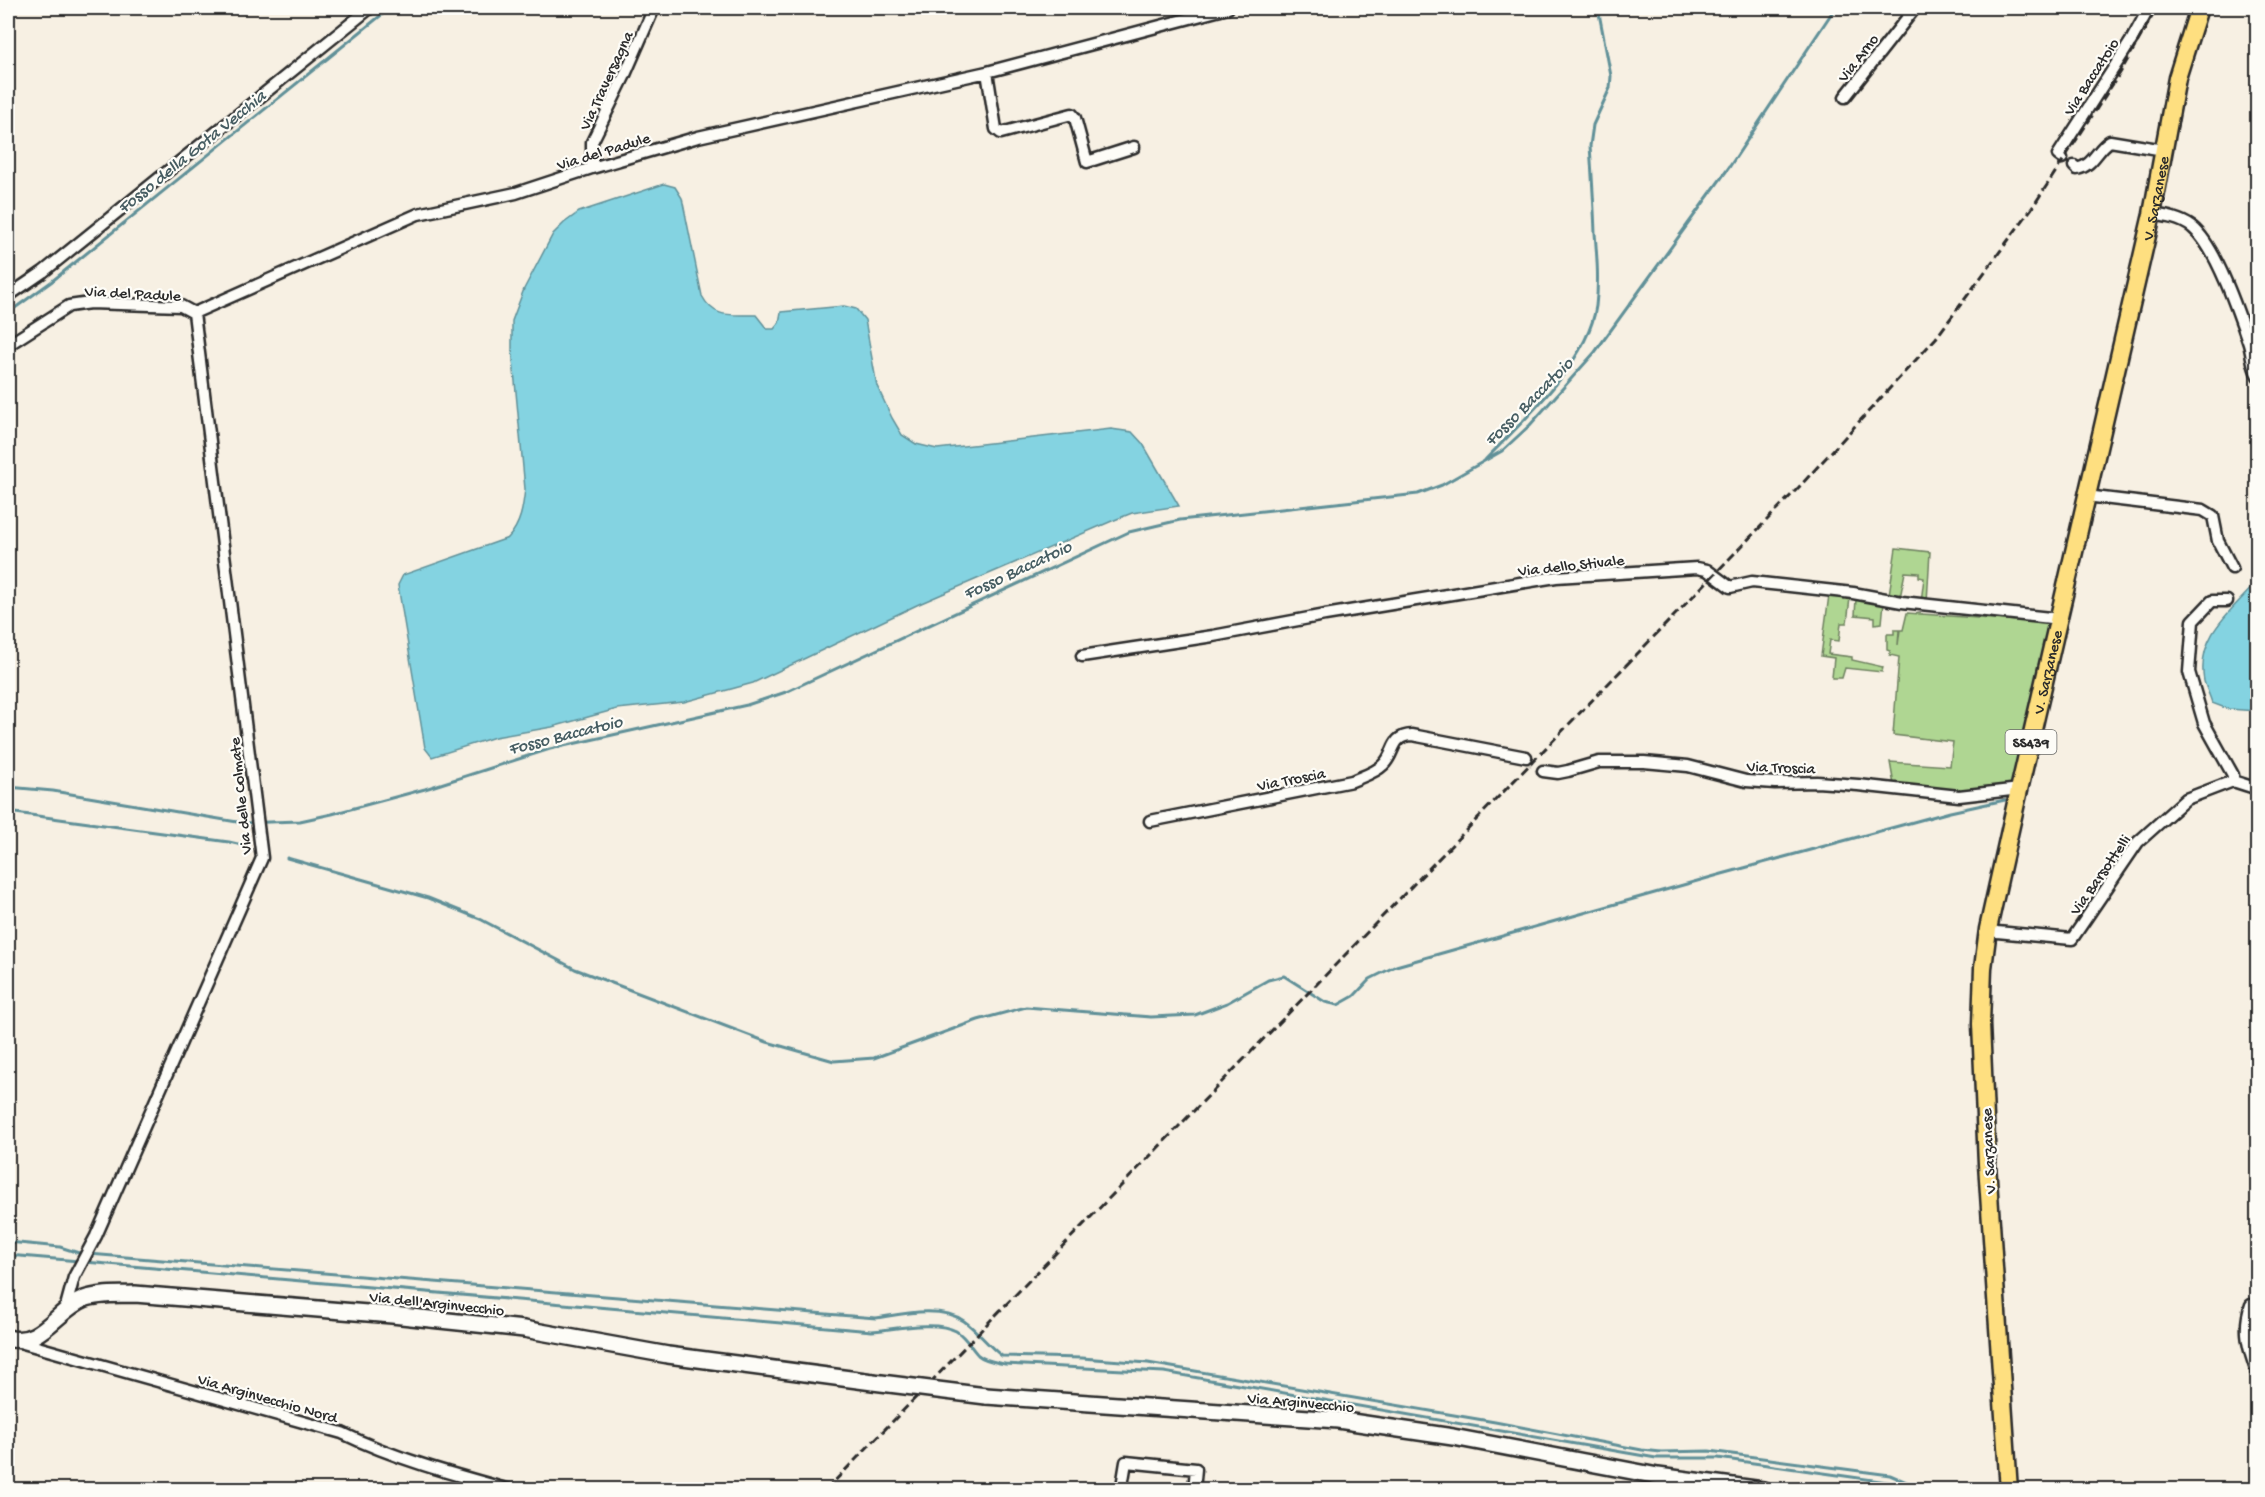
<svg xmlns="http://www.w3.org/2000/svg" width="2265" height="1497" viewBox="0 0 2265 1497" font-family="'Gochi Hand',sans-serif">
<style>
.green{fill:#afd692;stroke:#6d805e;stroke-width:1.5}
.water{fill:#84d3e1;stroke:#609098;stroke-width:1.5}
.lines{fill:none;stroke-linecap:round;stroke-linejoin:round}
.stream{stroke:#609098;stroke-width:3}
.street-tunnel{stroke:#cec9be;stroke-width:10;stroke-dasharray:10 5;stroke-linecap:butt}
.street-casing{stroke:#2b2b2b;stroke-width:15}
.secondary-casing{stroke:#2b2b2b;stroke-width:20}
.primary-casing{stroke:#2b2b2b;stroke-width:21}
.street{stroke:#fdfcf7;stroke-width:10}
.secondary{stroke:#fdfcf7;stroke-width:15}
.primary{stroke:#fedf80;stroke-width:16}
.rail{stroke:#2b2b2b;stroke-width:3;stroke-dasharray:9 4.5;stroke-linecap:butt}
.secondary-bridge-casing{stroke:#2b2b2b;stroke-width:20;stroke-linecap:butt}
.secondary-bridge{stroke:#fdfcf7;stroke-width:15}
.labels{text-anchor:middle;stroke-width:4.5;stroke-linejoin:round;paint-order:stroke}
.shield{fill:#fdfcf7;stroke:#6a6a68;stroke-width:1.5}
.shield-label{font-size:15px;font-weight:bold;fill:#2b2b2b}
.street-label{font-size:16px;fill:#2b2b2b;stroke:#fdfcf7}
.water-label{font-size:18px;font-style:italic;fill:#465d62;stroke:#fdfcf7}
</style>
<rect width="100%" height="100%" fill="#f7f0e3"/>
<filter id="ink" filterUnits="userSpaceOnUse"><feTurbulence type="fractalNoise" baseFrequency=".0167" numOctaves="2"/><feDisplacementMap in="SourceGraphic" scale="12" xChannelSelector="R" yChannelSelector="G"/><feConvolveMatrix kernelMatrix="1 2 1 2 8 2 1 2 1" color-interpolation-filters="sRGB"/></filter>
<g filter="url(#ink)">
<path class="green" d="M1896,548L1930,552L1927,602H1921L1924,578L1919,577V573L1905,572L1900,598L1889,595Z
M1829,595L1850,598L1847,623H1841L1839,641L1830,640L1828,654L1852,657V660L1883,667L1882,672L1845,668L1842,678H1832L1834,658L1821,656Z
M1856,599L1884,602L1882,623L1875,624V617L1855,615Z
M1907,613L2049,623L2013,786L1959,792L1894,785L1890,762L1950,766L1953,742L1893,735L1899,657L1890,655V651L1887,650V634H1894V630H1899L1898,645L1900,630H1903Z"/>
<path class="water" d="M664,184L675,187L682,198L702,296C715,320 732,314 756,315L767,329H774L779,323L781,312L844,306L856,309L865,320L877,386L892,418L902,435L916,444L937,449L1111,429L1132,432L1143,444L1179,506L1132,513L1112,521L919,604L753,683L684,702L617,709L552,727L495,737L432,757L425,748L398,585L403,575L508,538C521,524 523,507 525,489L512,349V321L524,289L553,234L564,223L579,212Z
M2257,582V711L2228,709L2212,703C2210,696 2206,688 2204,681C2196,636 2231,611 2257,582Z"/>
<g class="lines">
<path class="stream" d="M8,313L51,282L390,8
M1485,460C1523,421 1588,362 1596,306C1599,282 1597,257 1595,233C1594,204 1592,175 1590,146L1593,125L1610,88L1611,76L1598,8
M8,787L53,791L243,823L300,821L332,814L425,789L550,749L747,705L786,692L1129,532L1180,520L1418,494L1442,485L1502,451L1530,425L1595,352L1730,166L1835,8
M8,812L229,842L246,846
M287,858L428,898L480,919L575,969L767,1042L834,1061L874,1058L978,1020L1026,1007L1151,1017L1195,1015L1227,1003L1268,980L1284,976L1325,1002L1338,1005L1354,996L1370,979L1396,966L1722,874L1950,812L2005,800
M8,1242L60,1247L82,1254
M89,1254L876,1318C902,1314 941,1305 964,1321C978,1331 988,1346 1002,1356L1082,1358L1148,1363L1495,1422L1642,1450L1661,1452L1709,1451L1890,1475L1925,1490
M8,1255L79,1261
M85,1262L872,1331C894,1329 937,1320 956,1331C966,1337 971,1348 978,1355C985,1361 996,1362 1005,1364L1164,1372L1656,1458H1718L1894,1483L1911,1490"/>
<path class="street-tunnel" d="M1526,757L1543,771"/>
<defs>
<path id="street" d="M987,72L996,129L1001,133L1072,114L1075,118L1087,162L1134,147
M1845,97L1915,8
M2062,158L2058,155L2131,41L2149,8
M2074,166L2077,169C2093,166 2097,149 2110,141L2164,150
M592,168V142L624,77L654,8
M2152,214C2165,216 2180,218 2192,227C2216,246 2239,314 2249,344C2252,354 2252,366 2258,376
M8,296L43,272L370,8
M194,313L418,214L516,193L592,168L698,137L987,72L1228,8
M8,345L69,306L90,303L181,306L194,313
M2086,496L2203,510L2213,516L2218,541L2232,568
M2227,601H2212L2193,621L2189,672L2204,723L2233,775V781
M1082,656L1213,636L1325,615L1556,577L1697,568L1707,570L1730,587L1752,582L1853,593L1902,602L2060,619
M1543,771L1558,773L1568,771L1599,762H1644L1688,766L1746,781L1775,783L1817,782L1858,785L1959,796L2020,789
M1150,821L1352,781C1363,776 1375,773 1383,765C1396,753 1390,736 1412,735L1526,757
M1988,929L1997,932L2072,939L2138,842L2186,799L2233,781L2258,789
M2251,1305C2242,1330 2249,1351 2258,1375
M65,1310L74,1277L96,1236L262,858L194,313
M16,1341L342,1433C396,1459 452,1474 510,1490
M1123,1480L1126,1462L1196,1469L1194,1490"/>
<path id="secondary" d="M8,1338C39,1348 58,1309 84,1299C100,1293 119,1295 135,1294L392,1315L524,1329L668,1355L873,1382
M986,1396L1338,1420L1453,1437L1658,1476L1763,1490"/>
<g id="primary">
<path id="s1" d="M2009,1490L1987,1164L1981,1024L1983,968L1988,929L2016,803L2152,214L2177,78L2199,8"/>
</g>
</defs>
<use href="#street" class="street-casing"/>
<use href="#secondary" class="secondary-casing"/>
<use href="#primary" class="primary-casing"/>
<use href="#street" class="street"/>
<use href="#secondary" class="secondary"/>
<use href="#primary" class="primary"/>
<path class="rail" d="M826,1490L1799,487L1936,338L2032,208L2120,73L2157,8"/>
<defs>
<path id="secondary-bridge" d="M873,1382L986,1396"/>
</defs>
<use href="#secondary-bridge" class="secondary-bridge-casing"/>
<use href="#secondary-bridge" class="secondary-bridge"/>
</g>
</g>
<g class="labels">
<rect class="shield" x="2005.5" y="730" width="51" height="24" rx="4.5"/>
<g class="shield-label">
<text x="2031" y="747">SS439</text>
</g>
<g class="street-label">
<text transform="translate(1857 57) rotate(-52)" y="6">Via Arno</text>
<text transform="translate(2090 76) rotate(-57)" y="6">Via Baccatoio</text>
<text transform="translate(605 80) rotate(-65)" y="6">Via Traversagna</text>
<text transform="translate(603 150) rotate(-17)" y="6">Via del Padule</text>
<text dy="6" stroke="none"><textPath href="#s1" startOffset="1312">V. Sarzanese</textPath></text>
<text transform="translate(133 292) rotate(3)" y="6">Via del Padule</text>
<text transform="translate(1571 564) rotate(-6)" y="6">Via dello Stivale</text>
<text dy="6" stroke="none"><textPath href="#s1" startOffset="826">V. Sarzanese</textPath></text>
<text transform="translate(1781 766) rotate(2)" y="6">Via Troscia</text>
<text transform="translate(1291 778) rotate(-11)" y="6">Via Troscia</text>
<text transform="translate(239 796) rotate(-96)" y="6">Via delle Colmate</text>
<text transform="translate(2099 874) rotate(-55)" y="6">Via Barsottelli</text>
<text transform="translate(1987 1151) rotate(-93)" y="6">V. Sarzanese</text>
<text transform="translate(437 1302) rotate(6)" y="6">Via dell'Arginvecchio</text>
<text transform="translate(268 1397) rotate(16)" y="6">Via Arginvecchio Nord</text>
<text transform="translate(1301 1401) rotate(5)" y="6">Via Arginvecchio</text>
</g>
<g class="water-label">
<text transform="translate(191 151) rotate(-39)" y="6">Fosso della Gota Vecchia</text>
<text transform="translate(1528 401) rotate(-45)" y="6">Fosso Baccatoio</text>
<text transform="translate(1017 569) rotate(-25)" y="6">Fosso Baccatoio</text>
<text transform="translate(565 734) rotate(-14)" y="6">Fosso Baccatoio</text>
</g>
</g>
<rect width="2265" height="1497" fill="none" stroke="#fdfcf7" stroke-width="30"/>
<rect x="15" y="15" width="2235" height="1467" fill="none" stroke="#2b2b2b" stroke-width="2" filter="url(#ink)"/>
</svg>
